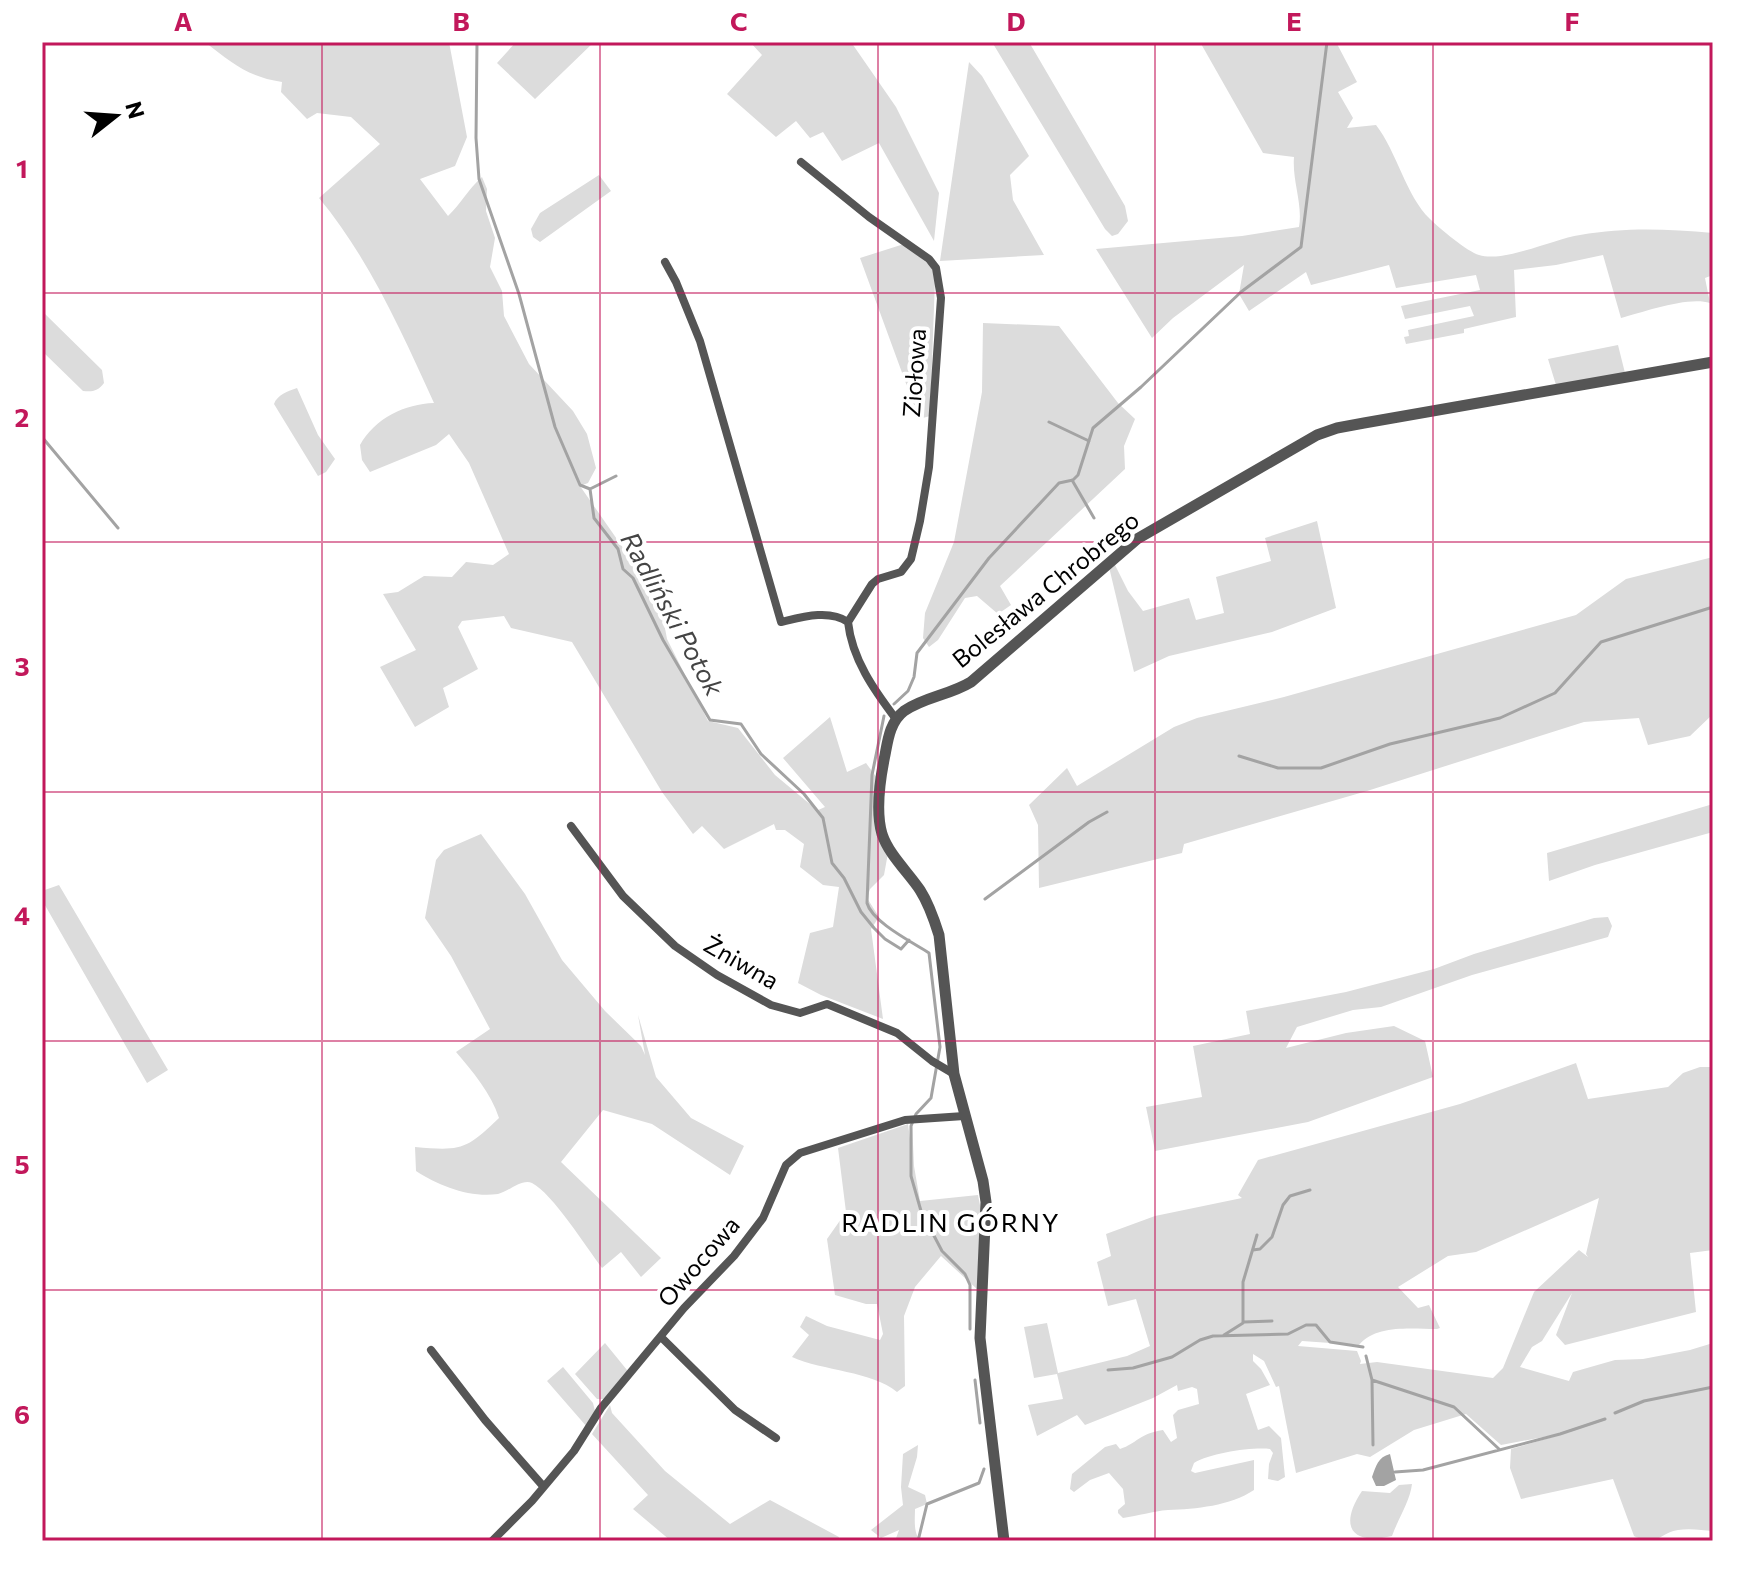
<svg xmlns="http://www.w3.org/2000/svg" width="1755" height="1583" viewBox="0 0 1755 1583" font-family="Commissioner,sans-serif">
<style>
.green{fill:#dcdcdc;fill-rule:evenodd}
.water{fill:#a3a3a3}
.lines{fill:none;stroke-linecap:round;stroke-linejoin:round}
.stream{stroke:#a3a3a3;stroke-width:3}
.minor{stroke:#555;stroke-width:8}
.tertiary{stroke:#555;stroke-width:11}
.grid{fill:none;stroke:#c2185b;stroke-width:2;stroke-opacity:0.55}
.labels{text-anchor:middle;stroke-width:8;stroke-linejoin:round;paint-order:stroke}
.street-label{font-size:24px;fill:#000;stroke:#fff}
.water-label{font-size:26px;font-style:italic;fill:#444;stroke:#fff}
.neighbourhood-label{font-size:26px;letter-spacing:2px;fill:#000;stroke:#fff}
.neatline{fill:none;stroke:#c2185b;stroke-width:3}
.grid-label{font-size:26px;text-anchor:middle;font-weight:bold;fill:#c2185b}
</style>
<rect width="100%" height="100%" fill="#fff"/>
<path class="green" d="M205,42H449L467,137L455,166L420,179L448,216C461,204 468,189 482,177L487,189L486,211L495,238L490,267L502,291L504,316L529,364L573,411L587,434L596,468L588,483L580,486L660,601L667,639L708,721L738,728L775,775L817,810L816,811L825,807L783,758L830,717L847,772L866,763L877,778L888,853L884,875L870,889L867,898L879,917L871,929L883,1019L821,995L798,983L810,933L833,927L839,887L823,885L800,867L804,844L785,830H776L774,824L724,849L702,826L693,834L662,792L572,642L511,628L504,616L462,621L458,627L478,669L443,688L449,707L415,727L380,667L416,650L383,594L398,592L424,576L452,577L466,562L493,565L509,554L469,463L449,434L436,445L370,472L362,460L360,445C375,418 405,404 434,403C402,333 369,258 319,198L380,144L351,117L317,113L307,119L281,92L282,82C248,77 232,63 205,42Z
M516,42H594L535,99L497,63Z
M750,42H851L896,107L939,193L934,241L879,143L842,161L823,132L810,138L796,121L776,137L727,94L762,55Z
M992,42H1029L1125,206L1128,221L1118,234L1112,236L1105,229Z
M1200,42H1336L1357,82L1338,92L1353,118L1347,128L1376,125C1397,152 1406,196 1430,219C1439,228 1468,252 1479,255C1504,263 1553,239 1580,235C1627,227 1666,229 1713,233V275L1705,278L1710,303C1688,296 1644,312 1621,318L1603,255L1556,265L1514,270L1516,317L1464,329V333L1406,344L1404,337L1409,336L1408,330L1474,316L1470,306L1405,319L1401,306L1480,290L1476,275L1396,288L1389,265L1311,285L1306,272L1249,311L1239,294L1244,265L1173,318L1152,338L1096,249L1242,236L1299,227C1303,204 1292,181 1294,157L1263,153Z
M969,62L982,76L1029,156L1010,175L1013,200L1044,255L940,261Z
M599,175L611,191L540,242L533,237L531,229L540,213Z
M904,244L933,268L935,280L930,416L919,419L860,258Z
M42,311L102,370L104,383C98,391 93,392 83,391L42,351Z
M983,323L1059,326L1118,403L1135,419L1124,446L1125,469L1000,586L1011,605L998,614L977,596L965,598L938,640L929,647L923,638L925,613L954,542L982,392Z
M1618,345L1625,373L1556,385L1548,359Z
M297,388L318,435L335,459L326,472L318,476L274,404C277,395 288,391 297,388Z
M1317,521L1336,608L1272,632L1169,656L1134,672L1109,567L1114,563L1128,591L1143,611L1189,598L1196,620L1224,613L1216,577L1271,561L1265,538Z
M1713,557V714L1690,736L1648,745L1639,718L1584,722L1367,791L1184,844L1182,853L1039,888L1038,825L1029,805L1067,768L1077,786L1174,727L1197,718L1284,697L1576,615L1626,579Z
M1713,804V832L1595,865L1549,881L1547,853Z
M481,834L525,894L562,960L605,1011L641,1046L645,1055L638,1015L656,1077L691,1118L744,1146L730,1175L652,1124L603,1110L561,1162L661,1258L641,1277L621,1252L602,1268C587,1248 552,1193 532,1183C522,1178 508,1192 498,1194C470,1198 439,1186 416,1171L415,1147C461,1151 466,1150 499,1118C491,1093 473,1072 456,1052L490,1029L451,956L425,918L436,860L444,850Z
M59,885L168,1070L147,1083L42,900V891Z
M1608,917L1612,926L1608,937L1472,975L1381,1007L1353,1010L1297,1027L1286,1048L1346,1033L1394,1026L1425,1041L1433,1077L1308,1122L1155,1151L1146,1107L1202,1097L1193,1046L1250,1034L1246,1011L1346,992L1434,969L1474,954L1594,918Z
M1576,1063L1588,1099L1668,1087L1683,1073L1700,1067H1713V1250L1690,1253L1696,1312L1565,1345L1556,1335L1572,1293L1542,1341L1532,1347L1520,1367L1569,1381L1573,1372L1615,1360L1643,1359L1690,1350L1713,1343V1531C1702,1530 1689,1528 1678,1530C1659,1533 1658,1548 1634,1536L1613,1479L1521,1499L1510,1468L1511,1449L1570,1432L1501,1445L1466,1414L1414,1430L1370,1457L1357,1454L1296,1473L1279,1386L1276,1387L1264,1361L1253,1354V1361L1261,1369L1270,1385L1246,1394L1258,1430L1269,1426L1281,1438L1285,1477L1278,1481L1268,1479L1269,1464L1273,1453L1270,1449C1251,1447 1211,1453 1194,1463L1191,1471L1195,1473L1254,1460V1490C1230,1506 1196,1509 1168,1510C1153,1511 1138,1516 1123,1518L1118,1513V1510L1125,1504L1123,1489L1109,1473L1090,1480L1074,1492L1070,1489L1072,1474L1105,1447L1116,1444L1120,1449C1138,1443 1138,1434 1163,1430L1171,1442L1177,1438L1173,1415L1178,1410L1199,1404L1197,1389L1192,1387L1178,1391L1177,1385L1153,1398L1085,1425L1077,1415L1037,1436L1028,1405L1063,1399L1057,1374L1034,1378L1024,1327L1047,1323L1058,1373L1127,1356L1150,1346L1136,1299L1108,1306L1097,1262L1111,1256L1106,1234L1155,1216L1242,1198L1238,1195L1258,1160L1460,1104ZM1599,1198L1586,1254L1588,1257L1579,1250L1534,1292L1503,1368L1493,1378L1377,1362L1360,1364L1361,1361L1357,1351L1298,1346L1302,1341L1359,1345C1376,1324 1412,1329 1437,1329L1440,1328L1429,1305L1418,1308L1398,1287L1448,1256L1476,1252Z
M912,1122L914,1166L920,1201L978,1195L984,1226L978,1290L941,1256L915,1287L904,1316L905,1386L897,1392C872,1371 823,1371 792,1357L809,1335L800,1327L806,1316L827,1326L880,1340L883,1334L877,1304H866L835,1295L827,1239L846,1212L838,1148L908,1124L910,1139Z
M605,1343L627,1370V1375L605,1399H597L575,1374Z
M563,1367L593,1403L595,1411L587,1427L547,1381Z
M610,1405L612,1413L665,1471L730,1524L770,1500L839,1537L838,1541H671L633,1509L648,1495L592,1434Z
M918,1445L917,1457L908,1487L925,1495L927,1504L915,1509C915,1519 913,1534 921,1541H895L899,1530L881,1538L871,1530L903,1505L901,1487L903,1454Z
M1412,1484C1410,1501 1398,1519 1392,1536C1350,1546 1339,1525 1362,1491L1390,1493L1399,1485Z"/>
<path class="water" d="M1390,1454L1396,1480L1384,1486H1376L1372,1477C1376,1466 1378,1457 1390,1454Z"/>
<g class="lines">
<path class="stream" d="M477,42L476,138L479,179L519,294L555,427L580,485L590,489L594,518L618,549L623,569L633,578L663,640L710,720L741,724L761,754L804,794L823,818L832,863L844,878L861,912L874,928L885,939L901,949L909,940
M1049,422L1089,441
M42,437L118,528
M1072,480L1094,518
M590,489L616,476
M894,704L908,691L914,677L917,653L989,558L1059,483L1073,480L1078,475L1093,428L1141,387L1241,292L1301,247L1327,42
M884,716L872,775L867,903C872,922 912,942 929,953L940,1047L931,1098L916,1114L911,1126V1176L921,1211L942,1251L965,1274L970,1285V1329
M1239,756L1278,768H1321L1390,744L1500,718L1555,693L1601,642L1713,607
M985,899L1089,822L1107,812
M1253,1250L1260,1249L1272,1237L1283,1205L1290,1196L1310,1190
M1244,1322L1272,1321
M1224,1335L1243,1323V1282L1257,1235
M1366,1356L1372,1380L1454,1407L1499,1449
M1108,1370L1133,1368L1172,1357L1200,1340L1213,1336L1288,1334L1306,1325H1316L1330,1342L1363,1347
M975,1380L980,1423
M1372,1380L1373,1445
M1615,1413L1644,1401L1713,1387
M1395,1472L1423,1470L1560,1434L1605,1419
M918,1541L927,1504L979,1483L984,1469"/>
<path class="minor" d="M801,162L869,217L929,259L936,268L941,298L929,467L920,521L911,559L901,572L878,579L872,584L848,622
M665,262L676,282L700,341L781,622C802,617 829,609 848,622C852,659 874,690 896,719
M571,826L623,896L675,946L717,975L771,1005L800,1013L827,1004L897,1033L932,1061L954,1074
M661,1337L735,1410L776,1438
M431,1350L485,1420L543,1486
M492,1541L532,1501L574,1451L601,1408L684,1308L734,1256L763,1218L786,1165L800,1153L905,1120L964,1116"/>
<path class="tertiary" d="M1004,1541L980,1338L986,1202L983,1181L954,1074L939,935C934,919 929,904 920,890C908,872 889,855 882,834C875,810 880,779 885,755C888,739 890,722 904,711C924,697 950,695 971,682L1137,539L1317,435L1337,428L1364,423L1713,362"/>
</g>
<path class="grid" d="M322,42V1541M600,42V1541M878,42V1541M1155,42V1541M1433,42V1541M42,293H1713M42,542H1713M42,792H1713M42,1041H1713M42,1290H1713"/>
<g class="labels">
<g class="street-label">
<text transform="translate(915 373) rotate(-86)" y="8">Ziołowa</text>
<text transform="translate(1046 590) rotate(-39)" y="8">Bolesława Chrobrego</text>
<text transform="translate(741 963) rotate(30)" y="8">Żniwna</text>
<text transform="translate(699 1262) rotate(-49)" y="8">Owocowa</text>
</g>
<g class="water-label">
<text transform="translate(672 614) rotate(61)" y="9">Radliński Potok</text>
</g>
<g class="neighbourhood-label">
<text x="951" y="1232">RADLIN GÓRNY</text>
</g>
</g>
<rect width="1755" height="1583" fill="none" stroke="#ffffff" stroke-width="88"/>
<g transform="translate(116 116) rotate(73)" stroke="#ffffff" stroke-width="6" paint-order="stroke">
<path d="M0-6L14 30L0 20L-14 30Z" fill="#000000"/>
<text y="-12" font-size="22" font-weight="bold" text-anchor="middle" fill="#000000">N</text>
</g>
<rect x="44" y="44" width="1667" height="1495" class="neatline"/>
<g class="grid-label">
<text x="183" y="31">A</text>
<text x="461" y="31">B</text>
<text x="739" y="31">C</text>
<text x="1016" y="31">D</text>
<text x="1294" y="31">E</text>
<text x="1572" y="31">F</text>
<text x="22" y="178">1</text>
<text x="22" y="427">2</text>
<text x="22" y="676">3</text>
<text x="22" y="925">4</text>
<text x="22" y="1174">5</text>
<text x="22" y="1424">6</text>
</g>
</svg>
